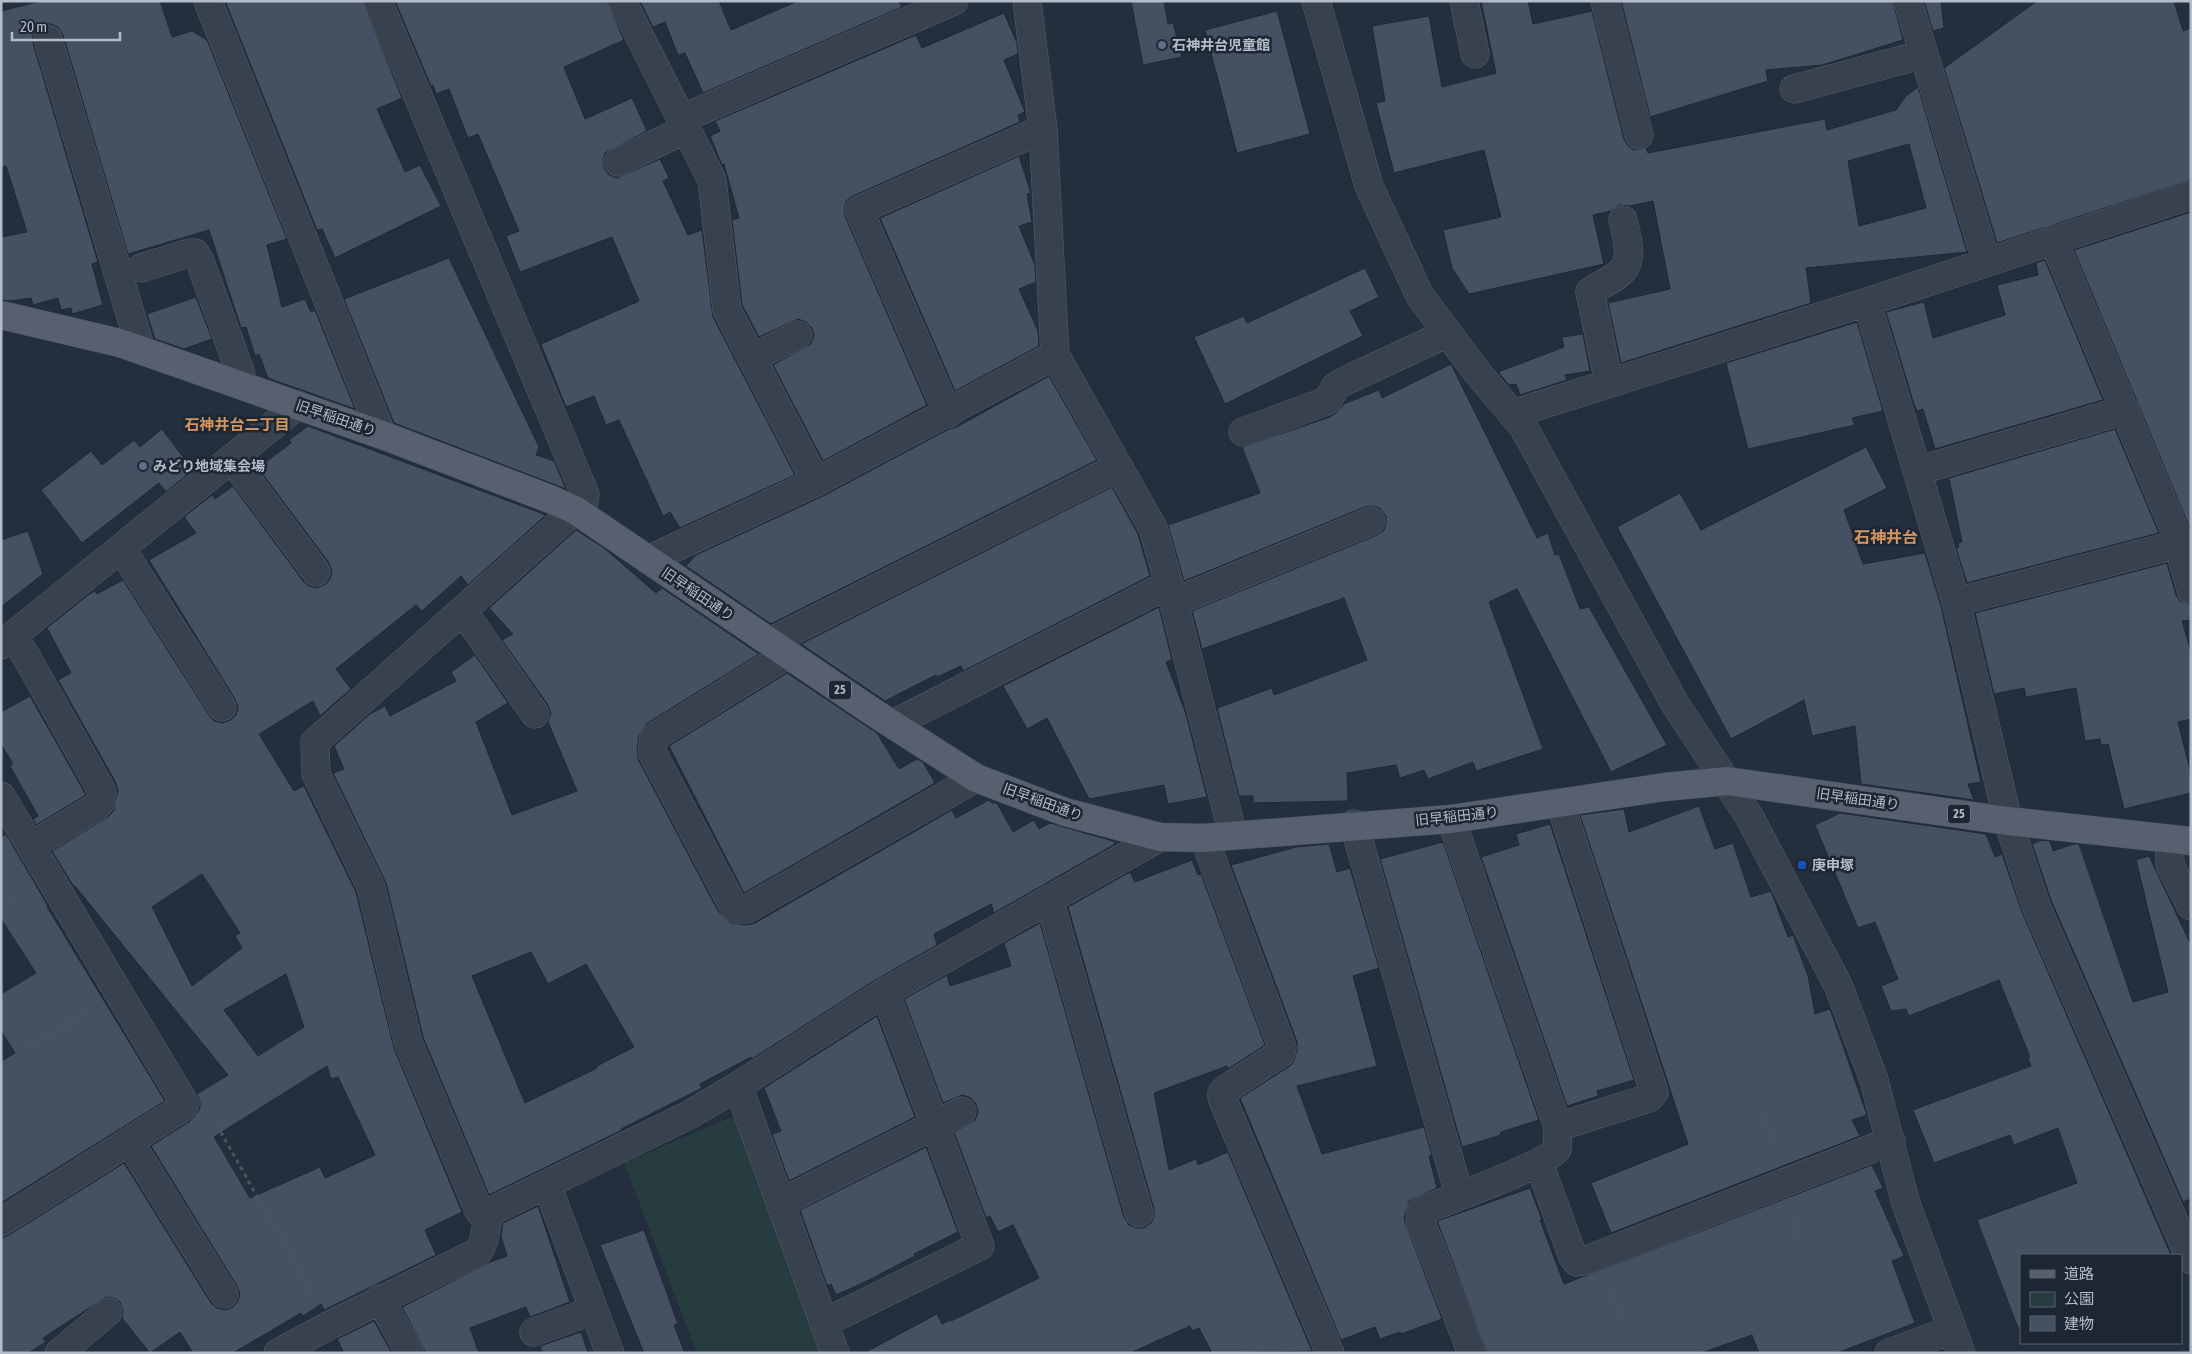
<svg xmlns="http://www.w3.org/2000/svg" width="2192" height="1354" viewBox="0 0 2192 1354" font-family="'Asap Condensed','Noto Sans JP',sans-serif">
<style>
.green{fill:#263c3f}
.building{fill:#455162;stroke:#1f2835;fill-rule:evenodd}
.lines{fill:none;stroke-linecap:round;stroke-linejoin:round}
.minor-casing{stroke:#565f6c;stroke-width:29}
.major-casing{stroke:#414a57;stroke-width:29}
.path{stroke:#44595c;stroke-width:3;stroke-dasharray:4 4;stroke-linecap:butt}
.minor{stroke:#38414e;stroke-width:28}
.major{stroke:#56606e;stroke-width:28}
.service-dot{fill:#5c6f8a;stroke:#1d2633;stroke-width:2}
.transit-dot{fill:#1a4fb4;stroke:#1d2633;stroke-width:2}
.labels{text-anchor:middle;stroke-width:5;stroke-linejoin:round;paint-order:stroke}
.shield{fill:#1d2633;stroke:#878f9c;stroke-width:1}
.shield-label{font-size:12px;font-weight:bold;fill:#b4bcc9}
.poi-label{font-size:14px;font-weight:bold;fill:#b4bcc9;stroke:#1d2633;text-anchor:start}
.street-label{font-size:14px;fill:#b4bcc9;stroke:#1d2633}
.neighbourhood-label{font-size:15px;font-weight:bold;fill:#d59563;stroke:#1d2633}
.quarter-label{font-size:16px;font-weight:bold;fill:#d59563;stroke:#1d2633}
</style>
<rect width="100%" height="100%" fill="#242f3e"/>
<path class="green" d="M736,1115L822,1353H697L624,1163Z"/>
<path class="building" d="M41,1H160L172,37L192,31L207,40L287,239L267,245L282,307L305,299L311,312L315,310L355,409L268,378L259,354L255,356L246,327L241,328L209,230L128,254L63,35L58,27L51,24H43L36,29L33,36V43L98,262L92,264L103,305L72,314L71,308L61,310L58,298L33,305L31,298L11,301L1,300V237L27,232L6,166L1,168V11Z
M225,1H363L402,98L377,109L405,172L420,165L441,206L335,258L322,229L317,230Z
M395,1H607L624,40L564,67L585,119L632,98L647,131L605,153L603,160L604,168L609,175L617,178L660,159L669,178L663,181L688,235L702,230L713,317L795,475L680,528L670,512L663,516L619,420L606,425L594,396L566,407L541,344L639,301L612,237L520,272L506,236L519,231L478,134L468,138L449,89L436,94L433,85L431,86Z
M640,1H719L731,30L798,1H899L902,7L703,93L685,53L678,55L665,22L653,27Z
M1131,1H1164L1168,24L1173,23L1182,57L1143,65Z
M1481,1H1528L1533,24L1592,11L1624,139L1628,146L1634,150L1646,148L1648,153L1825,119L1827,130L1896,110L1906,96L1918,87L1967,252L1806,268L1811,303L1621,363L1608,303L1670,289L1653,201L1630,206L1619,205L1611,211L1593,215L1604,264L1469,294L1452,268L1443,230L1501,217L1484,150L1394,173L1376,103L1385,101L1372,26L1429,16L1442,87L1496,73ZM1909,144L1926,208L1859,226L1848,161Z
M1621,1H1893L1903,40L1822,65L1766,70L1768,81L1650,117Z
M1924,1H1941L1944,28L1933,31Z
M2037,1H2174L2183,31L2191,28V180L1997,243L1944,68Z
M1277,11L1310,134L1237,153L1205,30Z
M1004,13L1017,43L1018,54L1004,60L1025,112L1018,115L1020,122L853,196L847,200L844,208L845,216L927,405L823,461L773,365L811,344L814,335L812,328L806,322L798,319L759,337L742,305L732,220L739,218L724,164L722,165L710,136L720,131L715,121L916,35L922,48Z
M1019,156L1031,193L1027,194L1032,222L1019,226L1035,265L1036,282L1019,289L1038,331L1039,346L955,391L880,218Z
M2191,212V531L2074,250Z
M449,258L539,447L536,455L554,461L566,489L394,423L344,299Z
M2045,260L2103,400L1935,449L1923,409L1917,411L1914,404L1886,312L1924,302L1933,338L2005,315L1997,285L2038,275L2036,263Z
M1365,268L1379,297L1350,311L1363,336L1225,404L1194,337L1244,316L1247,323Z
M196,297L212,339L184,349L155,339L147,314Z
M1857,322L1883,411L1852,418L1855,425L1748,449L1726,363Z
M1583,334L1590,371L1565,375L1567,380L1520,395L1516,384L1509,385L1498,372L1564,347L1562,337Z
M1451,364L1537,538L1548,533L1555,555L1559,554L1580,609L1589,607L1667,745L1611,772L1517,589L1489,602L1543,749L1476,771L1473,762L1428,779L1424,770L1400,778L1396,765L1347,773L1348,801L1253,803V796H1239L1217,708L1272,688L1274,695L1367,660L1344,598L1202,649L1192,611L1377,535L1384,530L1386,524V516L1380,508L1373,506L1365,507L1184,581L1168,525L1260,493L1242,447L1330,417L1337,412L1344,404L1379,390L1382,398Z
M1049,376L1097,460L771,624L686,566L696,555L823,496L949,429L955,428Z
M308,426L546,515L468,585L461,576L422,611L416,605L336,669L351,689L320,716L313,701L259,734L294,791L304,786L356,892L394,1048L462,1212L425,1230L436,1255L324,1310L321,1304L303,1316L301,1313L233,1353H193L180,1332L150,1353L122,1318L123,1310L120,1302L114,1298L106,1297L43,1338L46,1342L28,1353H1V1238L9,1235L124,1163L211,1303L217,1308L225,1310L233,1307L238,1301L240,1293L237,1286L151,1146L190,1121L200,1109V1102L197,1094L228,1075L75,886L74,887L52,851L108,817L114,810L118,791L116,783L58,680L71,673L47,628L88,595L95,591L97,594L123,580L209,715L214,721L222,723L231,720L236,715L238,707L235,699L149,560L196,533L184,517L212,495L215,499L233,486L303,581L309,586L317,588L326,584L330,579L332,571L329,563L258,468L291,443L289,440ZM202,874L240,933L235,936L242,948L192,986L152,907ZM286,974L304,1027L258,1056L224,1010ZM327,1066L331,1079L338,1077L375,1155L325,1178L320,1167L250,1198L214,1137Z
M162,429L193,470L166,492L159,483L82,543L41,490L91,451L102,465L134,440L140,447Z
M2115,429L2159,533L1967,583L1956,548L1959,547L1958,543L1962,542L1949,478Z
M1866,447L1887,488L1844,510L1863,564L1925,553L1941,606L1981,782L1968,784L1974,800L1861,784L1855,726L1812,736L1804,700L1731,739L1617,527L1680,493L1701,530Z
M1112,487L1138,534L1150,576L987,659L963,671L961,666L937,677L936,675L885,701L801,644Z
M576,530L604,548L656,593L662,588L759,654L646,724L639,735L637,750L638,759L718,911L731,923L747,925L755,923L952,810L956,818L989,800L992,803H997L1013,832L1034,820L1039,829L1050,823L1113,841L1115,844L994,913L991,904L934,934L937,945L877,979L752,1059L751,1057L700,1084L702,1088L621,1129L622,1130L489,1195L423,1037L386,883L333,773L344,769L334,746L370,714L385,706L390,716L456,681L451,672L475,655L508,703L476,722L512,815L577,791L548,722L551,713L548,705L502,640L513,634L489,608ZM531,952L548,984L586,964L634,1047L597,1066V1068L525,1103L472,976Z
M28,531L43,574L1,607V540Z
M2167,563L2176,595L2180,601L2191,605V620L2182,621L2191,652V719L2178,722L2191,774V793L2124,809L2108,744L2101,745L2100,739L2085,741L2076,688L2026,697L2024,688L1994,694L1975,613Z
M1159,607L1172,660L1166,662L1186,714L1207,797L1168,804L1164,785L1089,799L1047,718L1027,729L1003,686Z
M787,673L877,733L899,769L917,759L923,762L935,783L744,893L669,746Z
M30,696L86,795L36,825L33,819L38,816L10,766L13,764L1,744V712Z
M1699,806L1715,849L1733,843L1751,897L1771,891L1788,937L1793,935L1808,976L1815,1014L1830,1009L1867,1115L1852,1120L1860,1136L1611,1233L1591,1183L1688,1144L1580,815L1624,809L1629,832Z
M1840,813L1986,834L1995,857L2002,854L2022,912L2171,1255H2021V1327L2018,1328L1977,1220L2077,1183L2058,1128L2014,1145L2010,1135L1934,1163L1913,1110L2031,1066L2028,1058L2030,1057L1999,980L1909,1016L1906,1009L1891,1011L1881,986L1898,979L1875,922L1858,928L1815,825Z
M1550,824L1634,1080L1597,1091L1598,1096L1567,1106L1481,857L1519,845L1516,834Z
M6,834L48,906L47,907L165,1101L1,1203V1061L15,1053L1,1031V994L36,973L1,919V837Z
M2042,840L2050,841L2053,851L2074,844H2079L2133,1002L2168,992L2136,860L2149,856L2191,945V1199L2183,1202L2051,900L2032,844Z
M1443,842L1539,1120L1501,1132V1135L1462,1147L1380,859Z
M1329,844L1337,872L1350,868L1379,968L1353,976L1377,1066L1297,1086L1322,1154L1424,1127L1432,1155L1429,1156L1437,1188L1409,1201L1404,1219L1442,1319L1401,1334L1400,1332L1380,1339L1375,1327L1341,1340L1240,1098L1290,1066L1294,1061L1297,1049V1042L1231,865L1296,847Z
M1192,860L1198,875L1201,874L1265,1045L1228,1069L1227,1066L1154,1093L1169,1170L1196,1159L1198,1165L1228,1152L1312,1351L1212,1353L1199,1328L1192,1331L1190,1326L1130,1353H864L937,1314L942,1324L950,1320L951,1321L1039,1278L1013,1225L998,1232L990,1216L986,1218L954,1132L975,1120L978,1112L976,1104L971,1098L962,1095L943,1103L904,999L947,975L950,986L1011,966L1004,943L1040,923L1124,1217L1129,1225L1136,1228H1144L1151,1223L1154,1216V1209L1068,907L1130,872L1135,882Z
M877,1016L915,1117L789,1181L772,1134L781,1131L764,1088Z
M926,1147L958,1232L914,1254L915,1256L867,1281L836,1295L831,1284L828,1286L826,1283L800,1210Z
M1872,1165L1883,1188L1875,1191L1904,1256L1892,1261L1915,1323L1837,1353H1759L1752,1335L1701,1353H1487L1437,1221L1530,1188L1542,1220H1540L1564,1284Z
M538,1206L570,1302L530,1317L526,1307L470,1328L479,1353H426L402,1307L488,1263L507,1256L501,1236L503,1223Z
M644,1230L678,1324L674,1325L685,1353H644L600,1245Z
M374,1321L392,1353H344L337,1339Z
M581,1332L588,1353H542L540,1346Z"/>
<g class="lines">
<defs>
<path id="minor" d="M208,1L382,435
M378,1L585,494L584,501L575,510L315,742L316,774L371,887L408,1042L479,1211L487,1218
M622,1L712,180L727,310L816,482
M1027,1L1043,129L1055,355L1153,528L1169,584L1233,835
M1316,1L1369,186L1420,296L1477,372L1524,428L1675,704L1749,816L1838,985L1874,1080L1906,1204L1961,1353
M1464,1L1475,54
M1605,1L1639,135
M1908,1L1986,261
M48,39L141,350
M1794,89L1924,54
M681,119L954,1
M618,162L686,129
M2053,239L2174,529L2191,590
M141,268L189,253H195L199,259L241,374L240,384
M1867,302L1956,602L2008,821L2036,906L2191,1260
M752,358L798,335
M1609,383L1590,292C1599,285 1616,279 1623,270C1634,257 1626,234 1623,220
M948,414L859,210L1043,129
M1512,414L1867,302L2191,195
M1243,432L1324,402L1329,399L1335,387L1347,380L1448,333
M232,459L316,572
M1917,471L2125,410
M121,548L222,707
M648,560L816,482L1055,355
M1174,602L1371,521
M1956,602L2178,544
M463,611L535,714
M14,635L102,791V800L96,807L31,846
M770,642L1118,467
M1,645L298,405
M788,654L654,737L652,752L732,904L737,909H747L976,778
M893,724L1169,584
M1,796L185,1104L179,1110L1,1222
M1451,819L1558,1127L1557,1149C1545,1166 1447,1200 1421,1211L1420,1220L1472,1353
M1354,824L1459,1194
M1204,838L1282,1047L1281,1053L1226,1089L1222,1093V1098L1330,1353
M2169,839L2170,865L2191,906
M1049,899L1139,1213
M738,1086L835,1353
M1558,1127L1649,1098L1654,1092L1560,803
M129,1141L224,1294
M1539,1163L1573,1257L1577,1262L1584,1261L1891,1141
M547,1185L610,1353
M782,1202L962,1111
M380,1299L410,1353
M824,1323L980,1246L885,992
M534,1332L594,1310
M59,1353L108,1312
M278,1353L330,1325L478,1252C488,1239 483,1224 492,1211L689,1115L738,1086L885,992L1160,837
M1889,1353L1951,1330"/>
<path id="major" d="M1,315L120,343L382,435L550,499L575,510L873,712L976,778L1065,812L1160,837L1204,838L1451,819L1665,787L1727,781L2008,821L2191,841"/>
</defs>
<use href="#minor" class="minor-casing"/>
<use href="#major" class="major-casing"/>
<path class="path" d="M1,903L21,895
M22,1051L90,1010
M1759,1104L1777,1152
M213,1118L314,1298
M1790,1214L1802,1246
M1608,1286L1625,1324"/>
<use href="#minor" class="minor"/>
<use href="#major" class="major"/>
</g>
<g class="service-dot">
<circle cx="1162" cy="45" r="5"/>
<circle cx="143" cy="466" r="5"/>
</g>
<rect class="transit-dot" x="1797" y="860" width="10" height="10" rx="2.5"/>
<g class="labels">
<g class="shield">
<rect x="829" y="680.5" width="22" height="19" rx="4"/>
<rect x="1948" y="804.5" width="22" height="19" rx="4"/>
</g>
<g class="shield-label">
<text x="840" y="694">25</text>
<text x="1959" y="818">25</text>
</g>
<g class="poi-label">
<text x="1172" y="50">石神井台児童館</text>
<text x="153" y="471">みどり地域集会場</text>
<text x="1812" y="870">庚申塚</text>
</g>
<g class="street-label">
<text transform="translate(336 418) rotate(19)" y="5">旧早稲田通り</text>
<text transform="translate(698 594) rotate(34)" y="5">旧早稲田通り</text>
<text transform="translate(1858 799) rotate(8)" y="5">旧早稲田通り</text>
<text transform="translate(1043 802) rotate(20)" y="5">旧早稲田通り</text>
<text transform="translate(1457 816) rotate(-6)" y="5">旧早稲田通り</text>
</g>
<g class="neighbourhood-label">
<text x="237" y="430">石神井台二丁目</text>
</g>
<g class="quarter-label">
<text x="1886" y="543">石神井台</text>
</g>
</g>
<rect width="2192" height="1354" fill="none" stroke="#b4bcc9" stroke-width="5"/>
<rect x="2020" y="1254" width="162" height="90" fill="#1d2633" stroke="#59626f"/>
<rect x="2030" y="1270" width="25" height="8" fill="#56606e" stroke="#59626f"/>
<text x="2064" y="1279" font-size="15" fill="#b4bcc9">道路</text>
<rect x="2030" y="1292" width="25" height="15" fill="#263c3f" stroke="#59626f"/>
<text x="2064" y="1304" font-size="15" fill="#b4bcc9">公園</text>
<rect x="2030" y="1316" width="25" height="15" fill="#455162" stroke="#59626f"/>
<text x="2064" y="1329" font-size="15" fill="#b4bcc9">建物</text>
<path d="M12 32v8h108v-8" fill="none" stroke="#b4bcc9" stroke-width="2.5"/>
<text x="20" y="32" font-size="15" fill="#b4bcc9" stroke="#1d2633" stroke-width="4" paint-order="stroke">20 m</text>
</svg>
